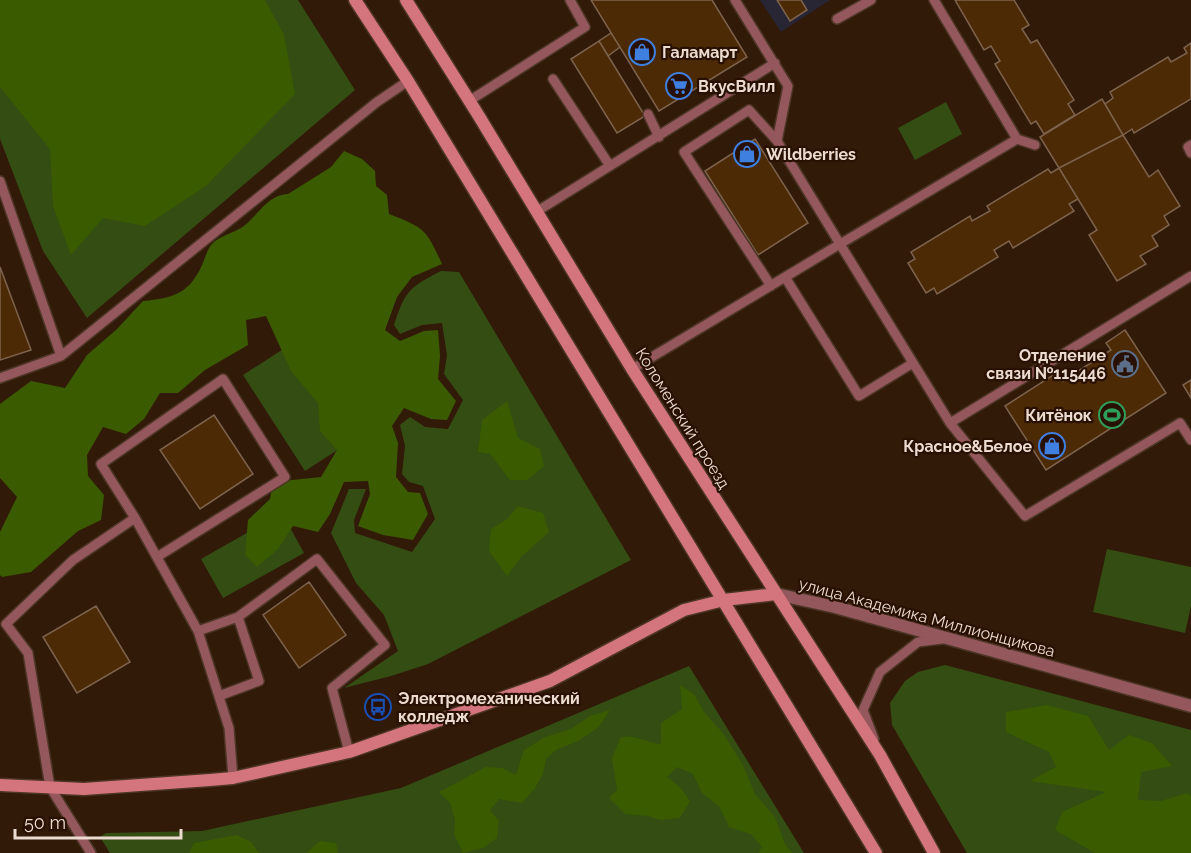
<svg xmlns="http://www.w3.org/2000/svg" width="1191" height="853" viewBox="0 0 1191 853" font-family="Raleway,sans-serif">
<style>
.industrial{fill:#282535}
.green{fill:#344d13}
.forest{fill:#3a5b00}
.building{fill:#4c2a05;stroke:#7d634d;stroke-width:1.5}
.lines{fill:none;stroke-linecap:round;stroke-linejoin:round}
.lane-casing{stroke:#4c3525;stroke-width:12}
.street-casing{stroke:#4c3525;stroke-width:15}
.secondary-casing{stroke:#4c3525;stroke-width:15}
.lane{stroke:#93575c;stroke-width:9}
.street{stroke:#93575c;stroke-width:12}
.secondary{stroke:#d4757d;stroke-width:12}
.labels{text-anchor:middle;stroke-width:4.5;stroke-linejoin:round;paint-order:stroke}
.poi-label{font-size:16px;font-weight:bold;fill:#ecdbd1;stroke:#281002;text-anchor:start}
.street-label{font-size:16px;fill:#ecdbd1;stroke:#281002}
</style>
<rect width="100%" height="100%" fill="#321a09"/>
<path class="industrial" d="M760,0H830L781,32Z"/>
<path class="green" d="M0,0H298L355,90L87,318L43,251L0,139Z
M946,102L962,134L915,160L898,128Z
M441,271L459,272L631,560L428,664L391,676L344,688L398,651L384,615L356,583L331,533L349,489H366L354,520L355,533L412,552L435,519L423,486L409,482L402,474L405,446L400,425L410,417L425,427L448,429L463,400L444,374L447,355L442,323L422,325L400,334L394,325C405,290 410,287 441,271Z
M291,344L353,440L305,471L243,375Z
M282,513L304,553L223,598L201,559Z
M1107,549L1191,567V606L1185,633L1093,612Z
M945,665L1191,730V853H967L892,725L890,703L905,681L918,672Z
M689,666L804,853H110L100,837L106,833L202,831L401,788Z"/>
<path class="forest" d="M0,0H265L284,35L295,94L206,186L145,226L103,218L71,255L53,206L50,149L0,87Z
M344,151L362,159L375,171L376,186L387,195L389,214C425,228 426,229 442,264L412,277L397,297L385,330L400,341L424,331L438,330L440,356L438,379L456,401L447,420L431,419L404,408L392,426L398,443L396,477L408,492L420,493L428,514L413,540L383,535L358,526L370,494L368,481L344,482L330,514L318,532L293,526L278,549L257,567L245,555L248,520L270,499L273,482L321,477L337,450L320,431L318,403L291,371L266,316L246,320L248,345L205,370L178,393H160L144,419L126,434L103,427L87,455L88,476L104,495L101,520L78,531L31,572L2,577L0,575V532L17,497L0,478V404L31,381L65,388L87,355L117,329L143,301C173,298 189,294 202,265C205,259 207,249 212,244C218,237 232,233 241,228C257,218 266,195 288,194L331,167Z
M507,401L518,438L540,449L544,466L527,480H510L490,454L478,452L482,420Z
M518,506L543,513L549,532L521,557L507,576L489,551L491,529L507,519Z
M680,685L694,694L704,712L723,733L743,765L755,794L775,817L785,844L792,853H758L762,847L751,834L729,827L719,806L702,793L693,774L677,767L667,777L680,787L690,801L680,818L660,820L648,816L625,814L609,798L617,790L612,758L621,737C634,734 648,743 661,744V723L682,709Z
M1047,705L1088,716L1109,750L1129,735L1152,743L1172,766L1141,772L1138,800L1161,801L1187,793L1191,796V853H1095L1055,830L1062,812L1106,792L1030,781L1056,767L1049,752L1006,732V712Z
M610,710L598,728L578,741L556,750L546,759L543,774L535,788L522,803L499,799L490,810L499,821L497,838L483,848L463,853L454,835L455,820L450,803L439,792L486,767L502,768L516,775L524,750L545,737L571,729L590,716Z
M237,835L251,842L259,853H189L194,843Z
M320,841L336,843L338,853H306Z"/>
<path class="building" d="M591,0H712L747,57L659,111Z
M777,0H801L807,10L790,21Z
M955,0H1014L1029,25L1022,29L1031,43L1037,40L1074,100L1068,104L1075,115L1044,134L1036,121L1031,124L995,64L1000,61L991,46L984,50Z
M611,33L620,47L608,56L599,41Z
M599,41L645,116L617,133L571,59Z
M1191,43V99L1134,133L1132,129L1123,135L1105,104L1113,98L1110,92L1168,57L1171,62L1187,53L1184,48Z
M1102,99L1123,135L1059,168L1040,137Z
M1123,135L1149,177L1158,170L1180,206L1164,216L1169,225L1152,236L1158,246L1140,256L1146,264L1117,281L1089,235L1097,230L1059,168Z
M755,139L808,223L758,255L705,171Z
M1059,168L1078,199L1069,204L1074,211L1013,248L1009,241L994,250L998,257L937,294L934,288L926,293L908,263L915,259L911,252L970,216L972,221L990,211L987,206L1048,169L1051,173Z
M0,267L31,350L0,360Z
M1125,330L1166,393L1046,470L1005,406L1058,372L1063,381L1111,350L1106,343Z
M1191,380V398L1183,385Z
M214,415L253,474L200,509L160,450Z
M309,582L346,635L299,668L263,615Z
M96,606L130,662L77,693L43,637Z"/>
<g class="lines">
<defs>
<path id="lane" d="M735,0L788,86L777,141
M837,19L871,0
M553,79L610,166
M469,101L585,27L570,0
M648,114L659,137
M1017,139L1035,145
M1191,145L1188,147L1191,153
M0,181L61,356L0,378
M536,212L775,63
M785,277L859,396L913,363
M771,286L684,152L749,110L777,141L840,244L1017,139L934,0
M61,356L377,102L408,81
M632,369L840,244L950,423L1025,516L1180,423L1191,440
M950,423L1191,276
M135,518L101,464L223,379L285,477L157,557
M238,617L317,559L385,645L332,688L349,752
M198,631L238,617L259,681L219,696
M874,739L863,710L880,672L918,642L942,639
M91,853L50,787L28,653L6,624L73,560L135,518L198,631L229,728L233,778"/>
<path id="street" d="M776,594L835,607L1191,706"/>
<path id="secondary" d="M355,0L408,81L876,853
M406,0L477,113L632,369L880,755L934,853
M0,785L84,789L210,780L233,778L349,752L550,681L684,610L724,600L776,594"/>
</defs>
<use href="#lane" class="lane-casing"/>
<use href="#street" class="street-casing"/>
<use href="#secondary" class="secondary-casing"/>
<use href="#lane" class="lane"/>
<use href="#street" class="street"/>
<use href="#secondary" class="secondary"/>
</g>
<defs>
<symbol id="shop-ring" viewBox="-11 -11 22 22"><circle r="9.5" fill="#281002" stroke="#3f7fe0" stroke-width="1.5"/><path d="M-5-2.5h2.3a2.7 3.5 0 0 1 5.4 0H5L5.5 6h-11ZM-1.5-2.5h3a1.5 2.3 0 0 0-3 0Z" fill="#3f7fe0"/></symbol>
<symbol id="supermarket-ring" viewBox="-11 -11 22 22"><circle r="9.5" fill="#281002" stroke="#3f7fe0" stroke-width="1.5"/><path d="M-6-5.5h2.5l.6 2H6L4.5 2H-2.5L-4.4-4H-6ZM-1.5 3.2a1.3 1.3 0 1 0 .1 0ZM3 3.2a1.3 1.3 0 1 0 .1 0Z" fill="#3f7fe0"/></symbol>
<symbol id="civic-ring" viewBox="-11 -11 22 22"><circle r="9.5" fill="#281002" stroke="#5c6f8a" stroke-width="1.5"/><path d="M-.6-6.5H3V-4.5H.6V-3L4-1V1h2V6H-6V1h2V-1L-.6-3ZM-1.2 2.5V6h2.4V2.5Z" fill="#5c6f8a"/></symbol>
<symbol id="stadium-ring" viewBox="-11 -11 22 22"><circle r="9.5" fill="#281002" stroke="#2e9e5b" stroke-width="1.5"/><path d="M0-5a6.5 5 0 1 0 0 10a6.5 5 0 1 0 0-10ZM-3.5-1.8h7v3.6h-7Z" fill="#2e9e5b"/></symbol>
<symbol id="bus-ring" viewBox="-11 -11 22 22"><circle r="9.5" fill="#281002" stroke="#1a4fb4" stroke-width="1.5"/><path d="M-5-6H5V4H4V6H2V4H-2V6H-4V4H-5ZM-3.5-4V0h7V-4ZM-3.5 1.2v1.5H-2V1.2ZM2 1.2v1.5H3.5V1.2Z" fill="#1a4fb4"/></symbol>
</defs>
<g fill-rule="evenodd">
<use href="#shop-ring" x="627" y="37" width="30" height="30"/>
<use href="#supermarket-ring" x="664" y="71" width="30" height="30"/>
<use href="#shop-ring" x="732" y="139" width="30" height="30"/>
<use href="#civic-ring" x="1110" y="349" width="30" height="30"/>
<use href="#stadium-ring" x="1097" y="400" width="30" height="30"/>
<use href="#shop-ring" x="1037" y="431" width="30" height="30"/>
<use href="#bus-ring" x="363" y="692" width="30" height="30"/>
</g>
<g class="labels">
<g class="poi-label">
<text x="662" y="58">Галамарт</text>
<text x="698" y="92">ВкусВилл</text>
<text x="766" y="160">Wildberries</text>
<text x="1106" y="361" text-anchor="end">Отделение<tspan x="1106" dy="18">связи №115446</tspan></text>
<text x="1092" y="421" text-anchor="end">Китёнок</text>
<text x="1032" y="452" text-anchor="end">Красное&amp;Белое</text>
<text x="398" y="704">Электромеханический<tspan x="398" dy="18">колледж</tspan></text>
</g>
<g class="street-label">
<text transform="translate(683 418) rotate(58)" y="6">Коломенский проезд</text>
<text transform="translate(927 617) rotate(15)" y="6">улица Академика Миллионщикова</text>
</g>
</g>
<path d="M15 829v9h166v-9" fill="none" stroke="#ecdbd1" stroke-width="3"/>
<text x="24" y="829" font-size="18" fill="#ecdbd1" stroke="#281002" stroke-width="4.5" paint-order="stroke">50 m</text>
</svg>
